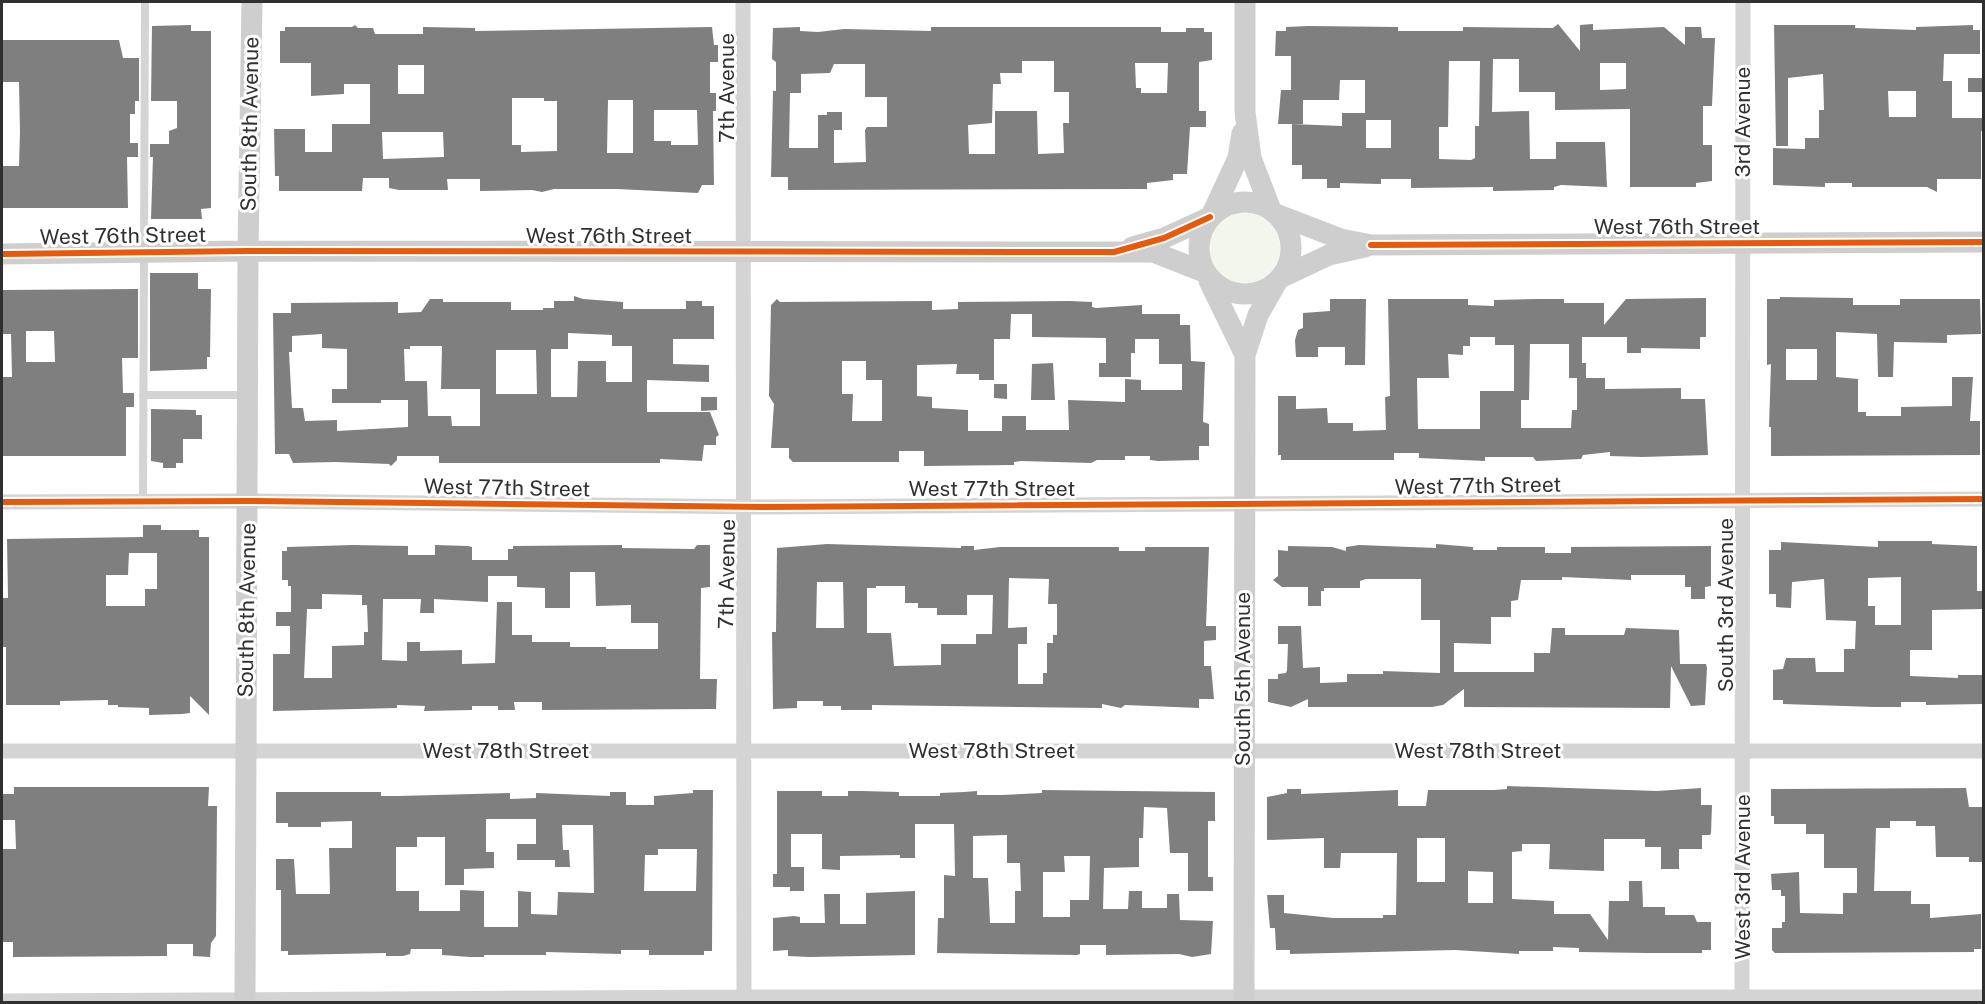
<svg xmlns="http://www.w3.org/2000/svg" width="1985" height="1004" viewBox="0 0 1985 1004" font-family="'Public Sans',sans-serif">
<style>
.green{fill:#f2f6ec}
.building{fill:#7f7f7f;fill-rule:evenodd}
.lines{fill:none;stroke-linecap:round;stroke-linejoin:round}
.lane{stroke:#d4d4d4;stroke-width:8}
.street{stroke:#d4d4d4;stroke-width:15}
.secondary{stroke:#cecece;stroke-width:21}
.cycleway-casing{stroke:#fff;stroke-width:10}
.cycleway{stroke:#e8590c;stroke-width:6}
.labels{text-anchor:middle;stroke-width:6;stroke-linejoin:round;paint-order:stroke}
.street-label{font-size:21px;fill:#303030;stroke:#fff}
</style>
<rect width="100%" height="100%" fill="#fff"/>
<path class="green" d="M1208 248a36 36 0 1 1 72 0a36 36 0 1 1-72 0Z"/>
<path class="building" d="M1558,24L1580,51V25L1593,24V30L1664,27L1685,45V27H1701L1702,38H1715L1712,106H1703V145H1712V181L1696,183V187H1630V109L1555,110V92H1519V59H1493L1492,112L1529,111L1530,159H1556V142H1605L1607,187L1561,185L1554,187V190L1493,191V187L1411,188V179H1381V184L1340,183V188H1327V179H1302V165H1292V124L1342,126V113H1365V80H1340L1339,100H1303V124H1278L1281,90H1291V56H1275L1276,31H1286V27L1308,26L1398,27V31H1463V27L1553,28ZM1449,61H1480L1479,126H1475V158L1471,160L1439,159V127H1448ZM1600,63H1626V89L1600,90ZM1366,120H1391V148H1366Z
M191,25V31H211V208L201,209L202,219H151L153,157H150V144H169V131L177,128V101H151L152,26Z
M355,25L358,28H373L375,34H423V27L475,28V31L712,27L714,45H718V62H710V93H716V111H713L714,185H702L698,193L617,189H554L542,192L532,190L480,191V179H447L448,190H399L389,188V178H363L362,191H279V176H275L274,129H305V152H332V124H370V84H344V94L311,96V63H280V31H285V27H352ZM398,65H424V94H398ZM512,98H544V101H557V151L521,152V145H512ZM608,100H633V153H607ZM654,110H697L698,145H671V141H654ZM382,132H443L444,157L383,159Z
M1774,25H1855V28L1916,30V27L1973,25V30H1980V54H1944L1943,81H1952V118H1983V131H1981V179H1937V192L1927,187H1852V183H1825V187L1773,185V148L1805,149V138H1819V110H1824L1823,74L1788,78V146H1776ZM1888,91H1916V117H1889Z
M800,27V31L818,32L844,29L931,31V27H1161V32H1186V28H1204V32H1212V60L1199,62V111H1206V127H1190L1187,174H1173V180L1147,183V189L788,190V177H771L773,91H776V62L772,59L773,28ZM1022,61H1054V92H1069V123H1063L1064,153L1038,154L1037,111H995V154H969L968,125L992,123L993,84H1001L1000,73H1022ZM1135,63H1168L1167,93H1141V88H1136ZM834,64H865V97H887V127H867L865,130L866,162L834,163V130H842V112H827V115H818V148H789L790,93H801V74L830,73Z
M2,40H119L123,58H139V101H135V114H130V143H138V157H127L128,208H2V166H19L20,132L19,82H2Z
M1968,78H1983V92H1968Z
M150,273H198V289H211L210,357H207V369L150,371Z
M138,289V358H122L123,393H134V407H126V456H2V377H12L11,334H2V290ZM26,331H54L55,362H26Z
M574,296L583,299L623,302V309H686V301H702V306H714V339H673V364L709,365V382L647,380V412H710L719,435L716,437V445H704L702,461L660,459V463H439V456H397V460L391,466L389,464L335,462L293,463L289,454H275L273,313H291V303L398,302V313L421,312L430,299H443V302H511V310H543V308H554V301H574ZM568,333L612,335V346H632V382H606V361H578L577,397H551V349H568ZM322,334V348L347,349V389H332V403H381V400H408V427L337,431V420L305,421L303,408H292L289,352H292V336ZM410,346H442L441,389H480V426H452L451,416H428L427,381H405L404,349H410ZM496,350H536L537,394H496Z
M1780,297L1853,298V305H1900V299H1980L1981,334L1947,335V343L1894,342L1893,377H1878L1877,334L1836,332V377L1858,379V412H1866V416H1901V407L1952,406V377H1973L1970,421H1980V455L1771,456V427H1769L1771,364L1767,365V299H1780ZM1786,349H1817V380H1786Z
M1706,298V337H1700V349L1641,348V353H1627V337H1582V363H1586V378H1605V389L1681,388V399H1705L1708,455L1642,457L1610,456V452L1583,455L1581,459L1536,461L1533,457H1485V461L1419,458V453H1394V460H1281V455H1278V396H1296V409L1327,408L1328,423H1353V431L1386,430L1385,397L1390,396L1388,299H1468V305L1494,306V300L1540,299H1564V303H1604V325L1626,299ZM1470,337H1495V345H1514V391H1480V429H1418L1417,378H1449L1448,354L1463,355V346H1470ZM1530,344H1569V378H1577V410H1572L1571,428H1521V400H1529Z
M777,299L780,302L932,301V310L958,309V302L1070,301L1092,302V307L1096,308L1142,305V314H1180V325H1190L1191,361L1205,362L1203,422L1209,424V446H1199V460L1158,461L1150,460V456H1125V460H1097L1091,463L1021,461L1014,462V465L924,466V451H899V462H793L789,458V448H771L774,404L769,396L771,305ZM1011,314H1032V337L1106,338V363H1099V377H1131V353H1135V339H1159V364H1182V390H1141V380L1125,379V402L1068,400L1069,430H1026V416H1002V431H968V410L932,408V397L917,396V365L957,364L956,374H979V380H994V339H1010ZM842,361H866V380H882V421H852L853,394H842Z
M1330,299H1366L1365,365H1345V347H1318V357H1296L1295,340L1298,330L1303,328V313L1330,311Z
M1053,363L1055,400H1031L1032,364Z
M994,384H1007V399L994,398Z
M701,397H717V410L701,411Z
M151,409L196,410V415H202V439H183V463H176V468H163V463L151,461Z
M143,525H161V530H199V537H209V715L190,696V713L182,714L149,715V708L118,707V705H108V700L60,701V705H6V647H2V598H8L7,539L143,537ZM129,553H157V589H145V606H106V575H128Z
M1878,541H1932V544L1977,546V591H1983V609L1932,610V650H1910V676L1958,678V675H1982V704L1926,705V702H1901V707H1875L1783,704V700H1773V670L1783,669L1786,658H1815L1816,672H1844V649H1855L1856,621L1826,620L1824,579L1792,582L1791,608L1776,607V594H1769V550H1781V542L1878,547ZM1901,577V625H1875V606H1868V578Z
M827,544L961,548V546H974V550L1000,547H1119V551H1145V547H1209L1206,626H1216V640L1204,641V666H1211L1214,699H1199V708L1125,705L1121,708L1102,704V708L872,705V710H841V706H823V701H797V708L773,709L772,632H776L777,548ZM1009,578L1049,579L1048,604H1057V635H1053V643H1047V673H1043V684H1018V644H1027V627L1008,628ZM817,582H843L844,628H816ZM876,586H905V603H918V608H937V615H967V595H993L992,634H976V644H941V665L894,666L891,633H867V588H876Z
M1436,544L1473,547V550H1497V547H1545V553H1571V547L1711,546V586L1705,587V599H1691V587H1685V575H1631V580L1562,577V580H1521L1518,600L1511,601V617H1491V644L1454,643V672H1534V653H1550L1552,628H1565V635H1624L1626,628L1679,630L1680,664H1706L1707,668L1705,705L1691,706L1671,666L1670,708L1464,707V689L1443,705L1432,707H1308V699L1291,707L1268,702V679H1278V674L1286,673L1287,670L1288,644H1278V626H1301L1303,668L1320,667V683L1347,682V674H1383V671L1440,673V620H1421V579H1366L1360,581V588H1324V591H1321V606H1308V587H1282L1273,580L1278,576V550L1288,551V546L1332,547L1346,551V547L1359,545L1436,548Z
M353,545L408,546V555H435V545L468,546L472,547V560H508V549H513V546L622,545V548L694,549L697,545H710V587L701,588L700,679H717L716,709L542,710V702H514L515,710H498V706H472V710L424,711L425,706L397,705V708L273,711V654H290V626H276V612H291V586H288V580H282V551H287V547ZM570,572H595L596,606L631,605V623H658V649H606V647H570V642H532V635H512V602H497L495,663L462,664V650L420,651V642H407V661L382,660L383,599H421L420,613H434V599L488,602V576H517V587L545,588V608H570ZM322,594L362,595V605H367L368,632H364V645L332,646V678H304L307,609H322Z
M1507,786L1657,791L1701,788V805H1712L1711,833L1710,835H1702V849H1679V869H1661V847H1645V839H1604V871L1549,869L1550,844H1522V851L1512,852V899L1554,901V914H1590L1608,940L1609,901H1629V881H1642L1643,907H1665V915H1694L1697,922H1711V950H1702V953H1646L1579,952V948L1553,947V951H1519V954L1455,950L1290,954V950H1276L1275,928H1270L1267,895H1284V913L1333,918H1383V915H1396L1397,853H1341L1340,868H1324V838L1267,840V797L1287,793V789H1301V794L1398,790V806H1426L1428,790H1494L1507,789ZM1417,838H1445V882H1417ZM1468,871L1493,872V903H1468Z
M14,787H209L208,806H217L216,936L211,943L210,957L193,956V944H167V956L13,957V942H2V849H16L15,820H2V794H14Z
M1966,788L1969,807H1982L1983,862H1969V857H1936L1935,826H1916V821H1890V828H1876L1874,891H1911V904H1930V918L1981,914V949H1974V952L1775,953L1772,950V928H1782V922H1785V896H1781V890H1772L1771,874L1799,872L1800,913L1843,914V893H1857V868H1824V834H1806V824H1774V816H1771V789Z
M693,790H713L712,951H704V955H649V950H621V954L546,952V955H484V957H470L442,955V949H411L410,954L403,956H386V953L288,955V951H281V890H276V859H294L296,894H330L329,848H352V821L321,822V827H288V823H276V792H381V796H398L510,793V799L536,798V793L610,796V792H626V805H654V796L693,793ZM486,819H536V844H517V860H555V867H570L569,850H563L562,825H593L594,893L558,892L557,915L531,914V892L518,891V927H484V891L460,890V911H419V891H396V847H417V837H445V885H464V869L494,868V852H486ZM658,849H697L696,891H644L645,855H658Z
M1042,790L1215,792V821H1208V877H1213V891H1188V853H1170L1167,808L1144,807L1143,838H1139V867L1104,868L1103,909H1128L1129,891H1142V908H1167V894H1179L1180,920L1213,921L1211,954L1192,957L1179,954L1106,955V945H1080V954L1077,955L937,953L938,918H944V875L955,876L954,824H915V858H900V855L840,856V870L822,869V834H791V867H804V891H790V887H773V874H777V791H822V796H848V791H862L899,792V796H940V793L964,792L977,791V795H1002L1042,793ZM1007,835V863H1020L1021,891H1015V923H990L988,878H973V836ZM1064,856H1090L1089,900H1070V917H1043V872H1065Z
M915,891V955L809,957L788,956V950L773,951V918L794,916L800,917V923H825L824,894H840V924H866V893Z"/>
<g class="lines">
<path class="lane" d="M143,395H246
M143,502L145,2"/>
<path class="street" d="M743,2L744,1002
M2,502L248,501L767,507L1984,499
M2,751H1984
M2,1001L744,997H1984
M1742,1002L1743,2"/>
<path class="secondary" d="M1245,2V112L1251,158L1271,210
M1199 248a46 46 0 1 1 92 0a46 46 0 1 1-92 0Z
M1212,214L1238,158L1242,133
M1276,214L1341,239L1371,245L1984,242
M1132,247L1164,238L1210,217
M2,254L248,251L1114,252H1153L1204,272
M1280,278L1329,255L1365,247
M1209,281L1245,355
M245,1002L248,251L252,2
M1244,1002L1245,355L1258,315L1278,280"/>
<defs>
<path id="cycleway" d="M1371,245L1984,242
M2,254L248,251L1114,252L1164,238L1210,217
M2,502L248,501L767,507L1984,499"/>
</defs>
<use href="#cycleway" class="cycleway-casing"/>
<use href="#cycleway" class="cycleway"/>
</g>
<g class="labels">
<g class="street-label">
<text transform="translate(727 88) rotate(-90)" y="7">7th Avenue</text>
<text transform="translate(1743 122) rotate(-90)" y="7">3rd Avenue</text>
<text transform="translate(250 124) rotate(-89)" y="7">South 8th Avenue</text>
<text x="1677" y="234">West 76th Street</text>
<text transform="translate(123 236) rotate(-1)" y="7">West 76th Street</text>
<text x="609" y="243">West 76th Street</text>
<text transform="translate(1478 486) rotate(-1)" y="7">West 77th Street</text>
<text transform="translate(507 488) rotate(1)" y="7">West 77th Street</text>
<text x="992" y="496">West 77th Street</text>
<text transform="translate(727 574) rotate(-89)" y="7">7th Avenue</text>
<text transform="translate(1726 605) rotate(-90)" y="7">South 3rd Avenue</text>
<text transform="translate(247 610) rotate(-89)" y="7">South 8th Avenue</text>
<text transform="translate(1243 679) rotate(-90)" y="7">South 5th Avenue</text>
<text x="506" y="758">West 78th Street</text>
<text x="992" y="758">West 78th Street</text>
<text x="1478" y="758">West 78th Street</text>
<text transform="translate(1743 877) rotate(-90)" y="7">West 3rd Avenue</text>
</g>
</g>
<rect width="1985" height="1004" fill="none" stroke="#303030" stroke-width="6"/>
</svg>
